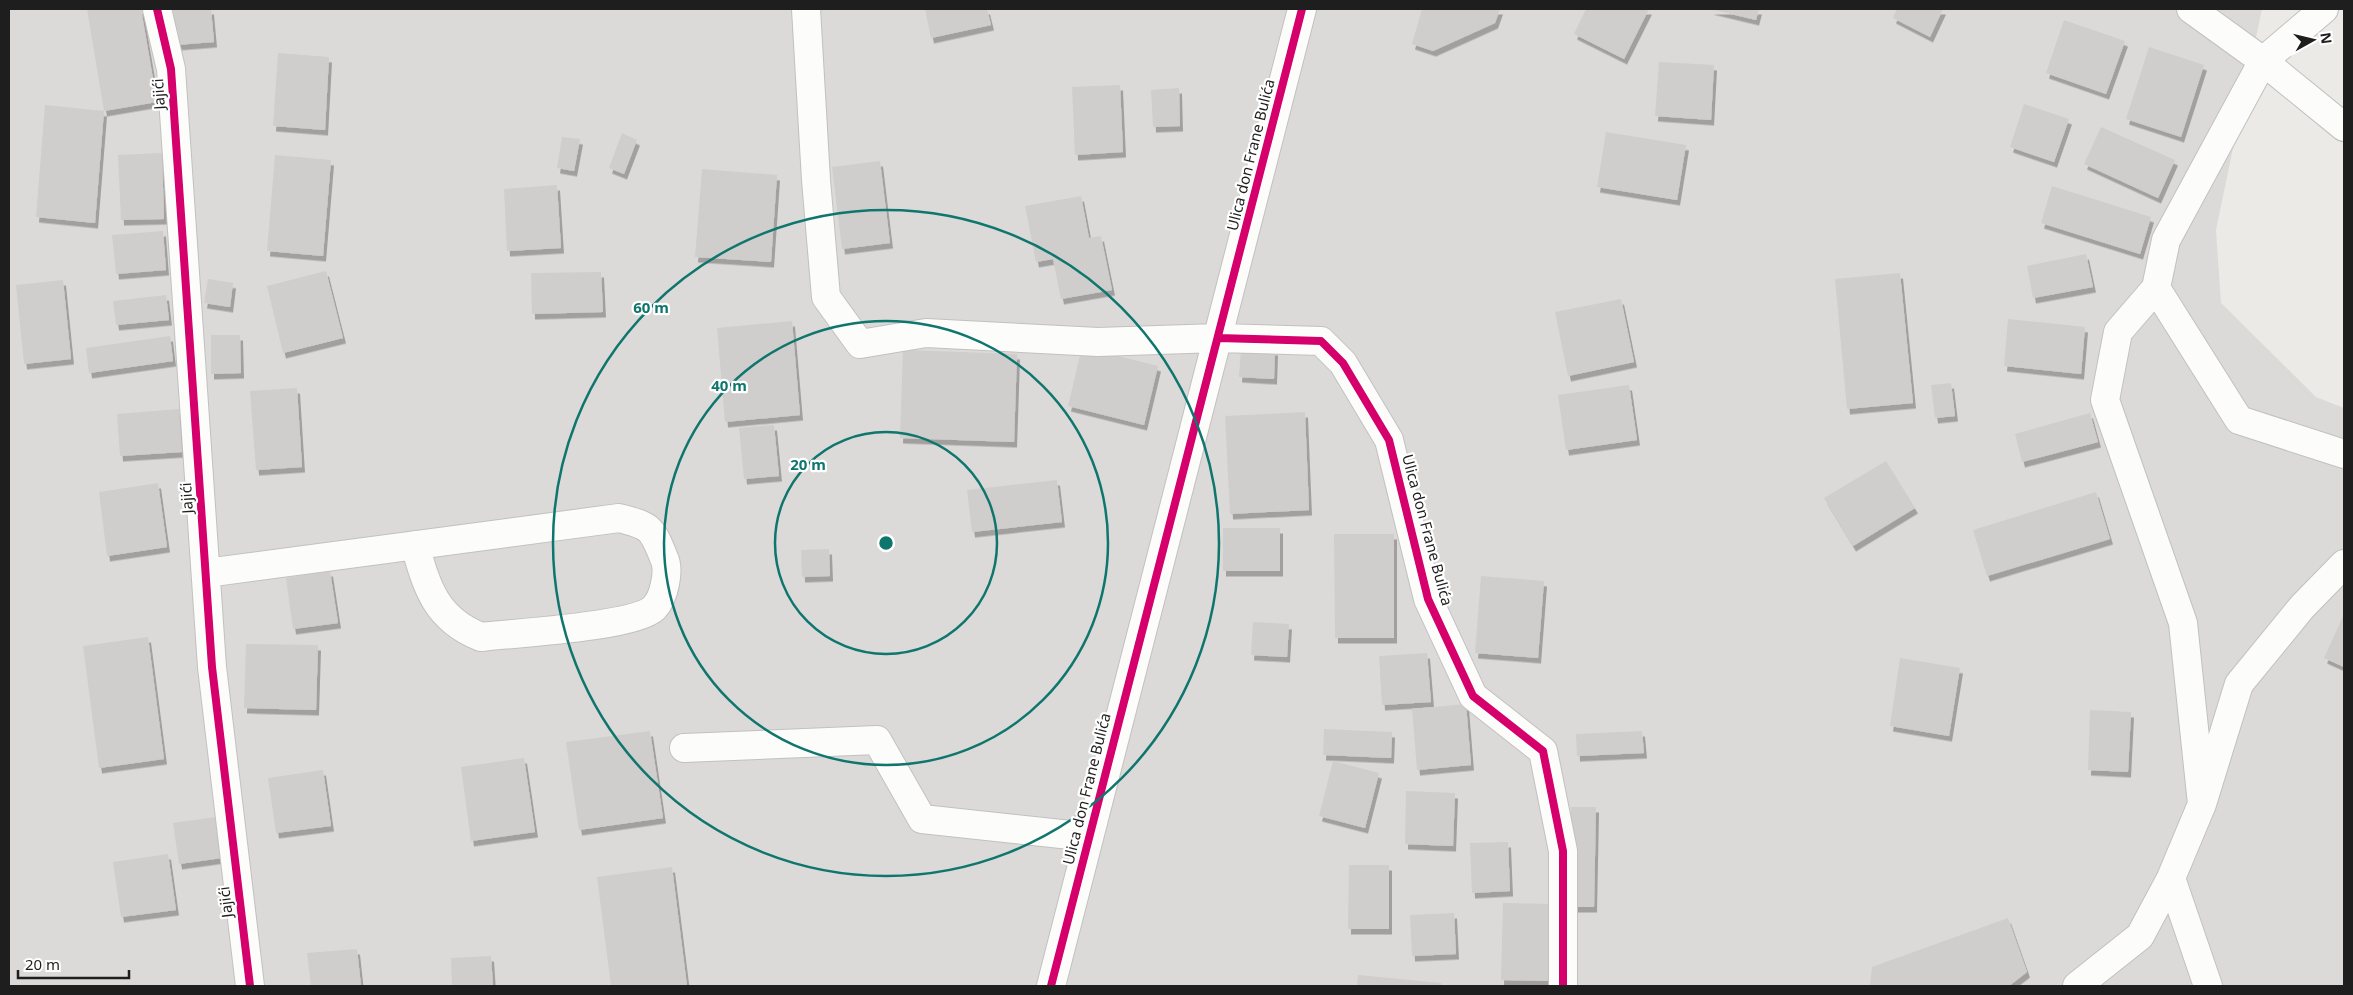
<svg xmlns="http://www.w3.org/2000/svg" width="2353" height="995" viewBox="0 0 2353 995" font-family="'Noto Sans',sans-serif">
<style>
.residential{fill:#dbdad8}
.building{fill:#d0cecc;filter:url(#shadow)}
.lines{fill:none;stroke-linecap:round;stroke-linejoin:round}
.minor-casing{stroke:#c2c1bf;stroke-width:30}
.minor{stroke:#fcfcfb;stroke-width:28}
.cycleway-casing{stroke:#fff;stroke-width:11}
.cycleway{stroke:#d6006c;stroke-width:8}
.ring{fill:none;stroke:#0f766e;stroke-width:2.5}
.labels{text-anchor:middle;stroke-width:4.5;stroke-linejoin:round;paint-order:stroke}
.street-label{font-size:15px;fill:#1e1e1e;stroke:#fff}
.centre{fill:#0f766e;stroke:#fff;stroke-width:2.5}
.ring-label{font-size:15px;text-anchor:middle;font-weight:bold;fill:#0f766e;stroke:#fff;stroke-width:4.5;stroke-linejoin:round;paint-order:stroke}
</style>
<defs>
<filter id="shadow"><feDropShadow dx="3" dy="5.5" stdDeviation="0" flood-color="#0004"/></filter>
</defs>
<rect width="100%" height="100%" fill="#eceae7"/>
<path class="residential" d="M9,9H2262L2216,230L2221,303L2316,397L2344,408V986H9Z"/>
<path class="building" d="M87,9H141L157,102L104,111Z
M173,9H211L214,42L176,45Z
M925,9H987L991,25L931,38Z
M1422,9H1500L1495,23L1433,51L1412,44Z
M1586,9H1649L1624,59L1574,34Z
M1710,9H1759L1756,20Z
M1897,9H1943L1930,37L1893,18Z
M2064,20L2125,41L2106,94L2046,73Z
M2149,47L2204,65L2181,137L2126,119Z
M278,53L329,57L325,130L273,126Z
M1659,62L1714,65L1711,120L1655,116Z
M1120,85L1123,152L1075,155L1072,87Z
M1179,88L1180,126L1153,127L1151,90Z
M2024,104L2069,119L2054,162L2010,147Z
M45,105L104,111L95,223L36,217Z
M2101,127L2175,160L2158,198L2084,164Z
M1606,132L1686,145L1677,200L1597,187Z
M622,133L637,140L624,174L609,168Z
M562,137L580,139L574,171L557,168Z
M162,153L164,219L121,220L118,155Z
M275,155L331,160L323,256L267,251Z
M880,161L890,243L842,249L832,167Z
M702,169L777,175L771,262L695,257Z
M557,185L561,248L507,251L504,189Z
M2052,186L2151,217L2140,254L2041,223Z
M1081,196L1089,238L1101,236L1112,290L1061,299L1053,259L1036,262L1025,206Z
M163,231L166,270L116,274L112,235Z
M2086,254L2093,287L2033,298L2027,266Z
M326,271L343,338L283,353L267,286Z
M601,272L603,312L532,314L531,273Z
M1900,273L1913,403L1847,409L1835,279Z
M208,279L233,283L230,307L204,303Z
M63,280L71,359L24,364L16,285Z
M166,295L169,320L116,325L113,301Z
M1621,299L1634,362L1568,376L1555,312Z
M2008,319L2085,327L2081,374L2004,366Z
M792,321L800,415L725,422L717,328Z
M211,335H240L241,373L211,374Z
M170,336L173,361L89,373L86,348Z
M1082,347L1158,366L1144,425L1068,406Z
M1241,348L1275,350L1274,379L1239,377Z
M903,350L1017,354L1014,442L900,438Z
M1951,383L1955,416L1935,418L1931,385Z
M1629,385L1637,440L1566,450L1558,395Z
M297,388L302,467L256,470L250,391Z
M179,409L182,452L120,456L117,414Z
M1305,412L1309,510L1230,514L1225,416Z
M2090,413L2098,442L2022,462L2015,434Z
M774,425L779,476L744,479L739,428Z
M1886,461L1915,508L1853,546L1824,498Z
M1057,480L1062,522L972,532L967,490Z
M158,483L167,547L107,556L99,492Z
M2096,492L2110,539L1987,576L1973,530Z
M1223,528H1280V571H1223Z
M1334,534H1394V638H1335Z
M829,549L830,576L802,577L801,550Z
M330,571L338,623L293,629L286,578Z
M1481,576L1544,581L1538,658L1475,653Z
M2344,614V667L2324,658Z
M1253,622L1289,624L1287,657L1251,655Z
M148,637L164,759L99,768L83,646Z
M246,644L318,645L316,710L244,708Z
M1427,653L1431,702L1382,705L1379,656Z
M1900,658L1960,668L1949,736L1890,726Z
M1466,704L1471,765L1417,770L1412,709Z
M2090,710L2131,712L2128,772L2088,770Z
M1324,729L1392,732L1391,758L1323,755Z
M650,731L663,818L579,830L566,742Z
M1642,731L1644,753L1577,756L1576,734Z
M524,758L535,832L471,841L461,767Z
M1333,761L1379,773L1365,828L1319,816Z
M323,770L331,826L276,833L268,778Z
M1406,791L1455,793L1453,846L1405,844Z
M1571,807H1596L1594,907H1570Z
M216,817L222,858L179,864L173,823Z
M1508,842L1510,891L1472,893L1470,843Z
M168,854L176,910L121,917L113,862Z
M1349,865H1389V929H1348Z
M672,867L687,986H611L597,877Z
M1503,903L1550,904L1548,981L1501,980Z
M1454,913L1456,954L1412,956L1410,915Z
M2008,918L2027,972L2009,986H1870L1872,967Z
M357,949L361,986H311L307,953Z
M491,956L493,986H452L451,958Z
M1358,975L1441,983V986H1357Z"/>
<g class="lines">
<defs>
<path id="minor" d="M157,9L171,69L212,667L250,986
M806,9L816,180L826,297L860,344L926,333L1098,342L1218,338L1321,341L1343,363L1389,440L1428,599L1473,696L1543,751L1563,851V986
M2191,9L2263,61L2344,127
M2156,288L2239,420L2344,454
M206,573L619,518C651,526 652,528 664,558C670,570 664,598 654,608C634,627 514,633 481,637C436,619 427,588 415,545
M684,748L877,740L922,819L1089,837
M2202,804L2183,623L2105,400L2118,332L2156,288L2166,240L2263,61L2324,9
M2171,878L2208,986
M1051,986L1302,9
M2077,986L2140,936L2171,878L2202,804L2239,684L2302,607L2344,564"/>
</defs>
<use href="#minor" class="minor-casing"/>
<use href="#minor" class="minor"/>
<defs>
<path id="cycleway" d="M157,9L171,69L212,667L250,986
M1218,338L1321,341L1343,363L1389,440L1428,599L1473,696L1543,751L1563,851V986
M1051,986L1302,9"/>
</defs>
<use href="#cycleway" class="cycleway-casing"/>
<use href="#cycleway" class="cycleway"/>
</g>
<g class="ring">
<circle cx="886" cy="543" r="111"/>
<circle cx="886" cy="543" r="222"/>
<circle cx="886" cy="543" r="333"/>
</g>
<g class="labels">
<g class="street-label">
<text transform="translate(159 94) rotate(-94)" y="5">Jajići</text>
<text transform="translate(1251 155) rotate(-76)" y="5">Ulica don Frane Bulića</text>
<text transform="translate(187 498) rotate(-94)" y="5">Jajići</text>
<text transform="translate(1427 530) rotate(75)" y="5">Ulica don Frane Bulića</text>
<text transform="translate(1087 789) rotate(-76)" y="5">Ulica don Frane Bulića</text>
<text transform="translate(226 902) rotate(-97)" y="5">Jajići</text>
</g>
</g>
<circle cx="886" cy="543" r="8" class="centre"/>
<g class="ring-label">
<text x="651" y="313">60 m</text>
<text x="729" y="391">40 m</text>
<text x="808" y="470">20 m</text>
</g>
<rect width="2353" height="995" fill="none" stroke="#1e1e1e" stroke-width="20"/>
<g transform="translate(2313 40) rotate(82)" stroke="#ffffff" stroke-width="4" paint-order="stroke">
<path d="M0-4L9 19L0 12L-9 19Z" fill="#1e1e1e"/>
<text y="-8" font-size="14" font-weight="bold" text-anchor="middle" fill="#1e1e1e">N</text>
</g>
<path d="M18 970v8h111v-8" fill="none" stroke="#1e1e1e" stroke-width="2.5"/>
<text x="25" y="970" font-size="15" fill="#1e1e1e" stroke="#ffffff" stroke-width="4" paint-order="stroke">20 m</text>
</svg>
